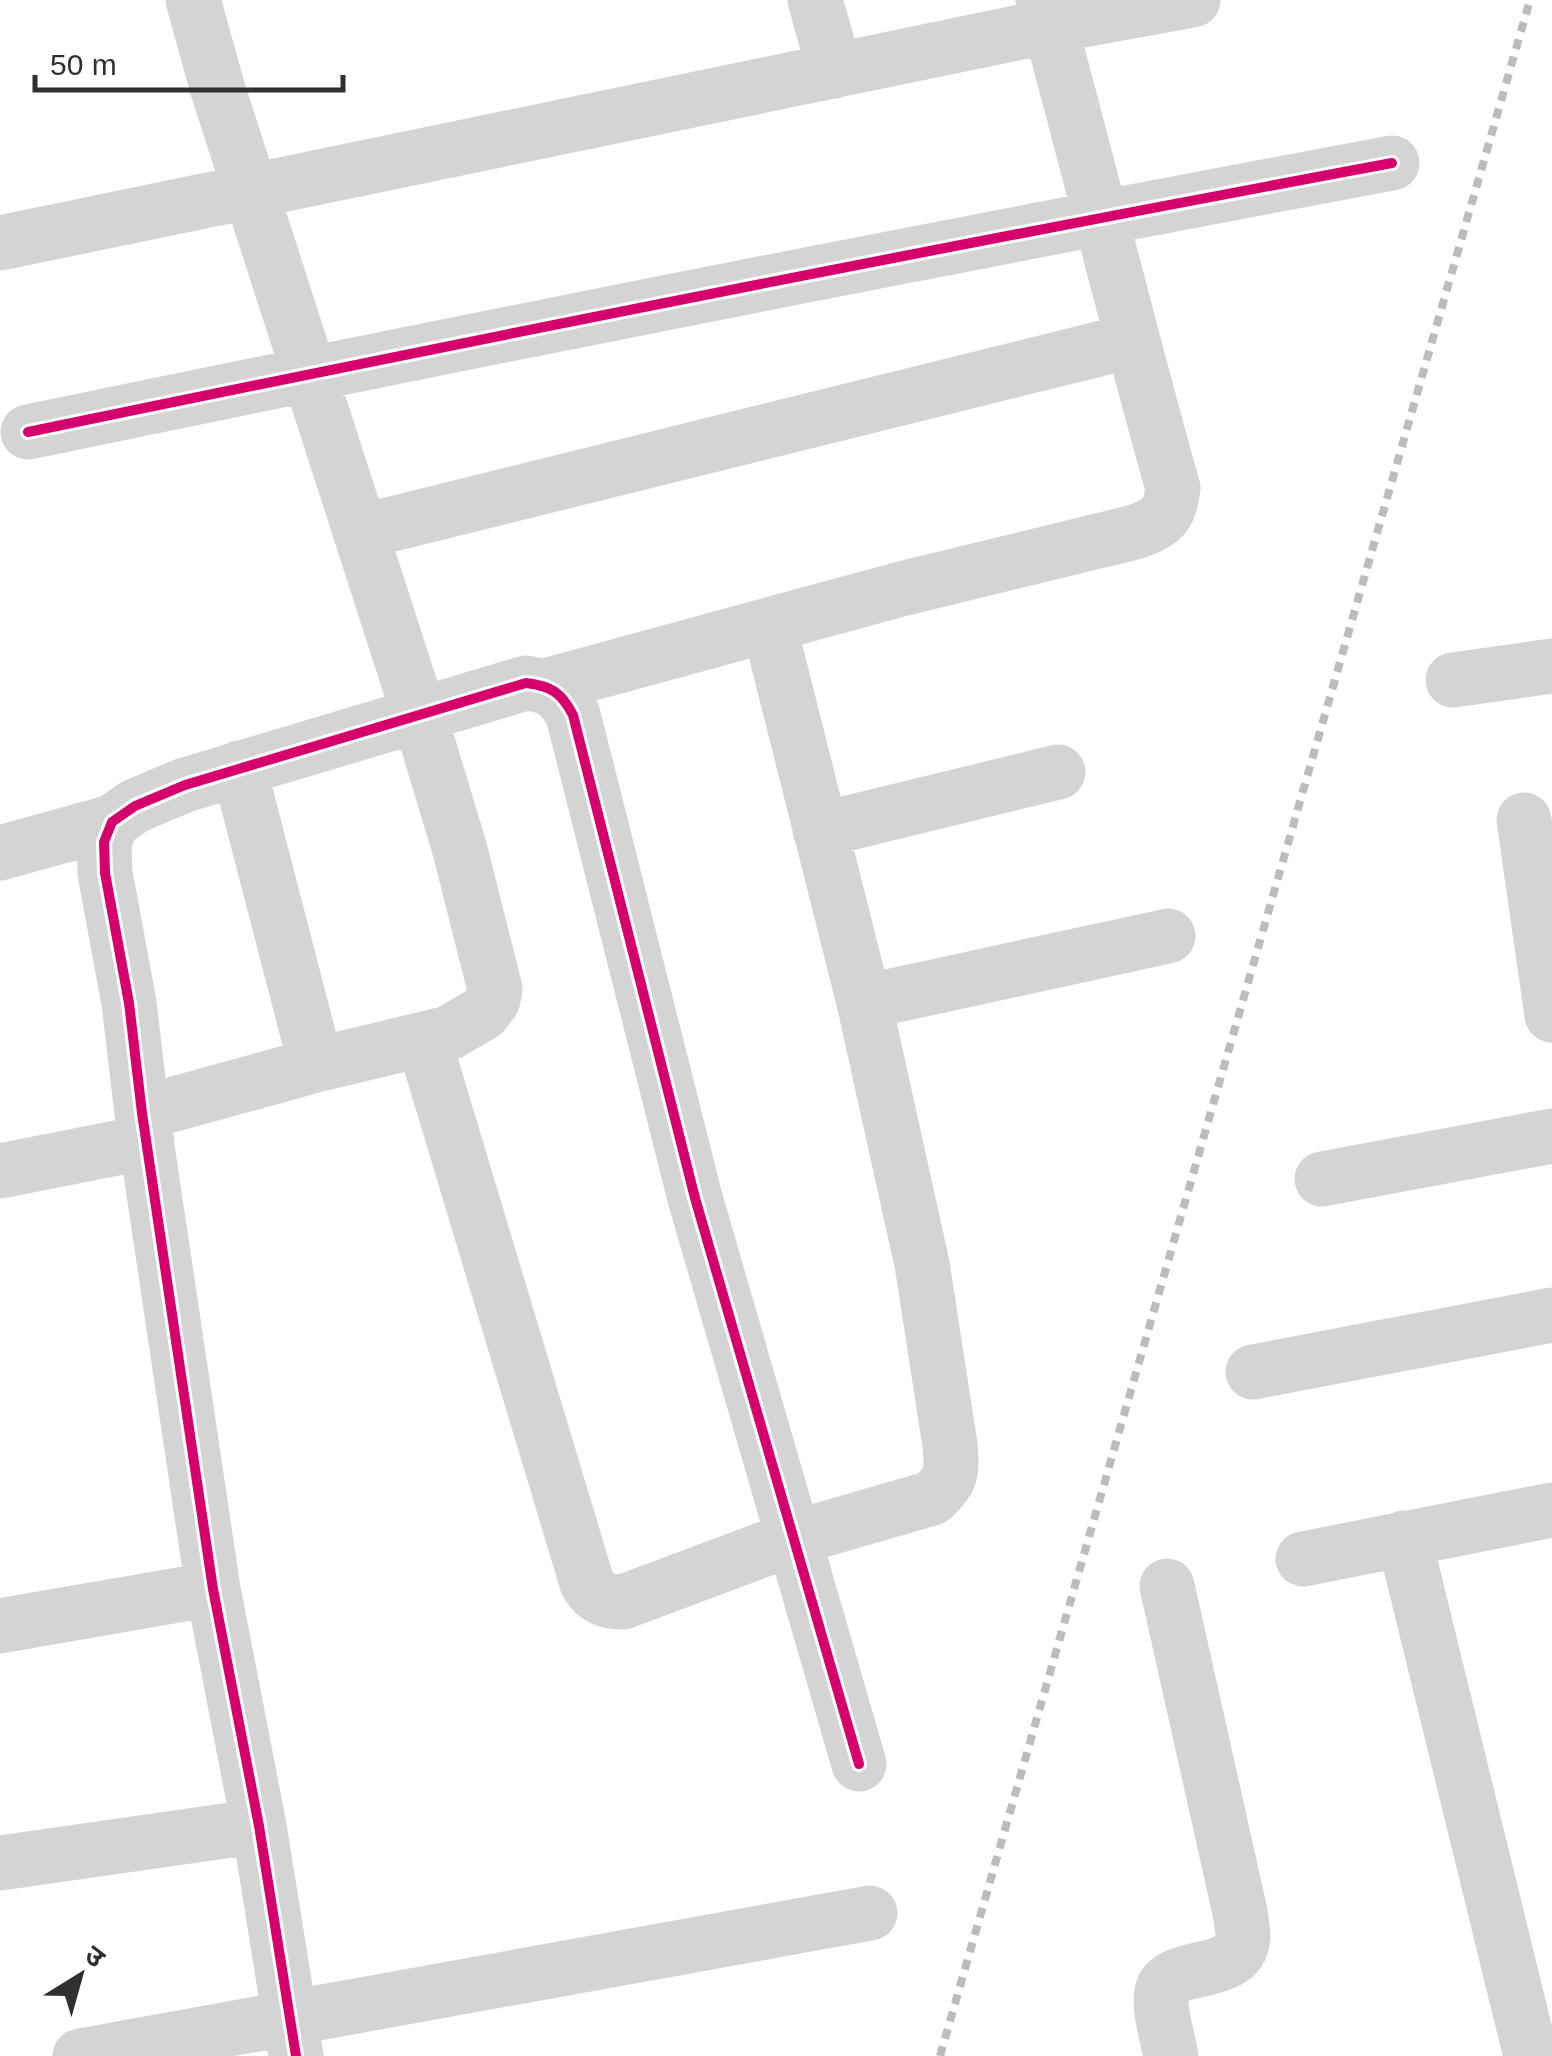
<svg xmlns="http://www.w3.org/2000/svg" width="1552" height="2056" viewBox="0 0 1552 2056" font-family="Arial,'Noto Sans Devanagari',sans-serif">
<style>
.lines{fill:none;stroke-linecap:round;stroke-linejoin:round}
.minor{stroke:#d4d4d4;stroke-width:55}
.rail{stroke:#bcbcbc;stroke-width:8;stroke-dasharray:10 8;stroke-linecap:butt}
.cycleway-casing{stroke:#fff;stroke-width:16}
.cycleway{stroke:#d6006c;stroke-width:10}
</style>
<rect width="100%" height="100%" fill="#fff"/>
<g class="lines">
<path class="minor" d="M815,0L835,71
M0,243L1050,26L1193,0
M28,432C482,338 936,248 1392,163
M360,532L1131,341
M1453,680L1552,666
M545,686L901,589L1135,532C1162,522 1169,517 1173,488C1127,326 1088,162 1043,0
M239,768L316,1065
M1524,820L1552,1015
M820,830L1058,772
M0,853L112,822
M864,1002L1168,936
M424,1041L587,1583C596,1598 606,1602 623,1602L794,1538L932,1498C953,1479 952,1472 950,1445L922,1264L864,1002L769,625
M142,1113L316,1065L449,1033L483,1013L493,1000L495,989L460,850L419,714L218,90L193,0
M0,1171L147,1142
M1322,1179L1552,1136
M1253,1372L1552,1315
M1404,1538L1531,2056
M1303,1559L1552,1510
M1167,1586L1240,1912C1241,1920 1243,1929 1243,1937C1240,1980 1169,1960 1162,1992C1158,2008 1168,2039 1171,2056
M0,1626L213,1589
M0,1863L259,1826
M80,2056L870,1913
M296,2056L259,1826L213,1589L142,1113L129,1003L105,873L104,842L112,822L135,806L185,785L526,683C551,686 561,692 573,715L695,1198L859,1764"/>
<path class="rail" d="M940,2056L1530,0"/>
<defs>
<path id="cycleway" d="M28,432C482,338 936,248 1392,163
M296,2056L259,1826L213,1589L142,1113L129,1003L105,873L104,842L112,822L135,806L185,785L526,683C551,686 561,692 573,715L695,1198L859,1764"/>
</defs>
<use href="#cycleway" class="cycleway-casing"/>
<use href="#cycleway" class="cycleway"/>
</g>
<g transform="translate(80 1976) rotate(37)" stroke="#ffffff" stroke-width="8" paint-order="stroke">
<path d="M0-8L18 38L0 25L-18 38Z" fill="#303030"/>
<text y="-15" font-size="28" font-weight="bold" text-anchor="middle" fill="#303030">उ</text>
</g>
<path d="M35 75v15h308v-15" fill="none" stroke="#303030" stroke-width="5"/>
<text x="50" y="75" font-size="30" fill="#303030" stroke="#ffffff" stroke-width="8" paint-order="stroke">50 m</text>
</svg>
